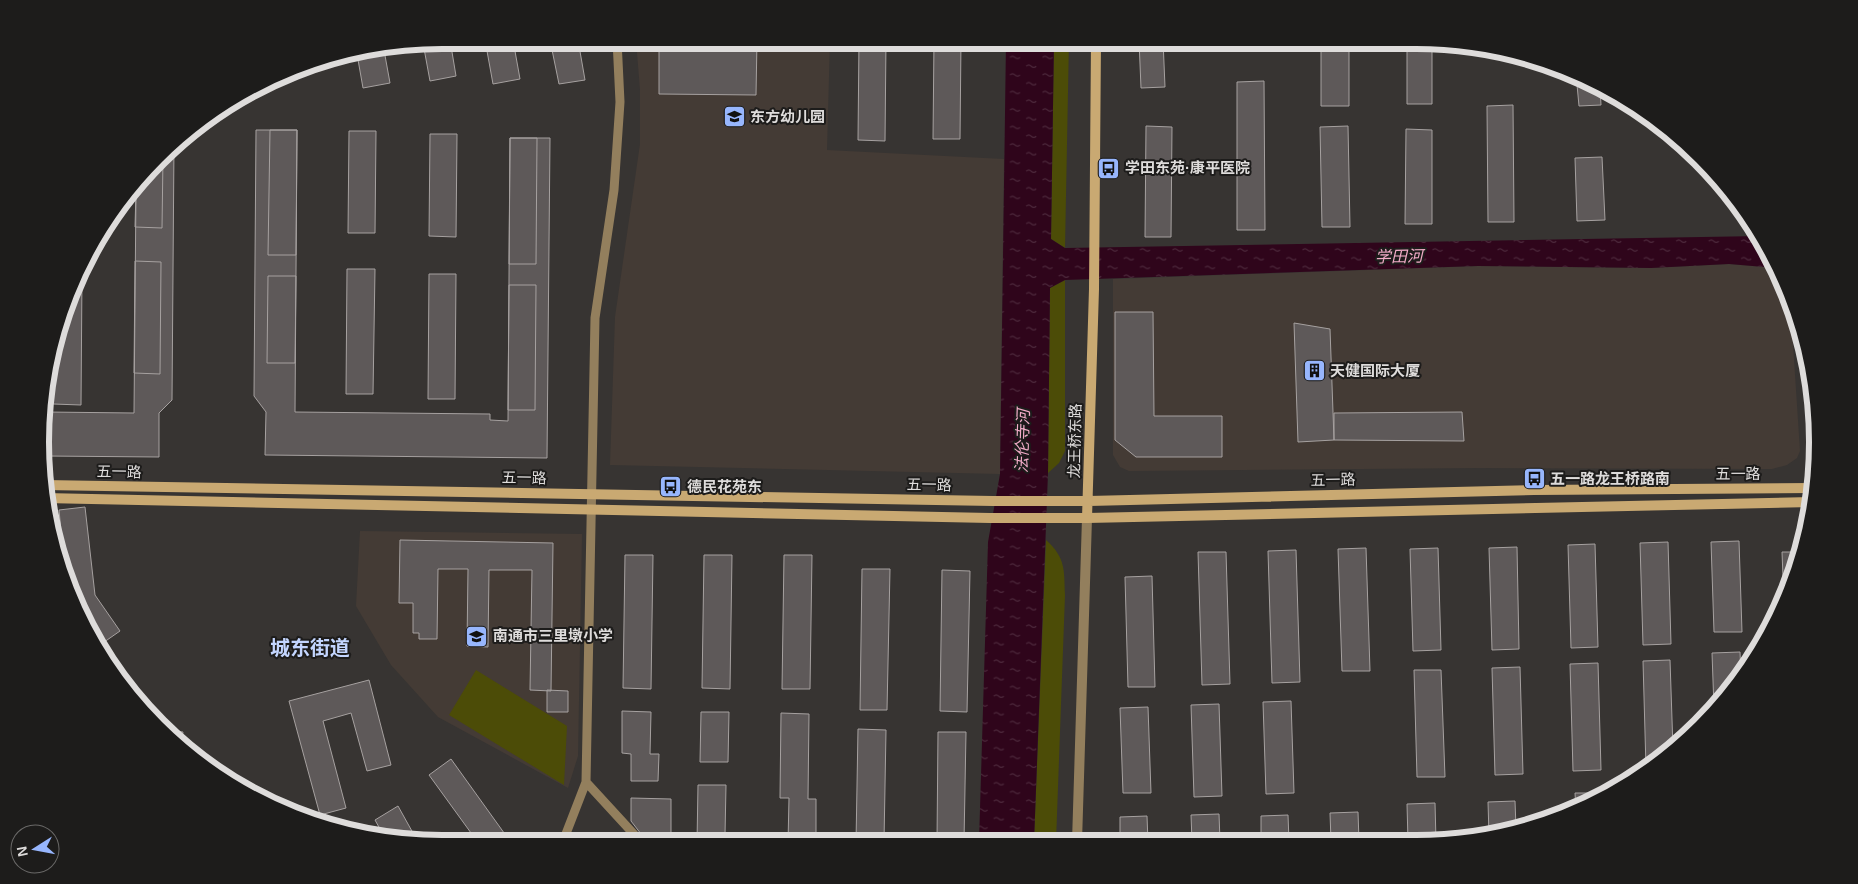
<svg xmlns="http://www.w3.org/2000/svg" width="1858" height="884" viewBox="0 0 1858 884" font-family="Arial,'Noto Sans SC',sans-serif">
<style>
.built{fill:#443b35}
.green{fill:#4c4c07}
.water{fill:url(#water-ripples)}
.building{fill:#5e5959;stroke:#a6a1a0}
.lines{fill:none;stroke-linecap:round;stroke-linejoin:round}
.service{stroke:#937f5d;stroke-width:9}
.tertiary{stroke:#937f5d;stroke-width:10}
.secondary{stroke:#c9a972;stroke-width:10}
.labels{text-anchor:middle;stroke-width:4;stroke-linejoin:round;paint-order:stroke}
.poi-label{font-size:15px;font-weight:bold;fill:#dedcdb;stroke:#1d1c1b;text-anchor:start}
.street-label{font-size:15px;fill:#dedcdb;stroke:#1d1c1b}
.water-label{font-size:16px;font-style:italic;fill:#f2acc8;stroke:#1d1c1b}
.district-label{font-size:20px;font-weight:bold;fill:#c3d5fe;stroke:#1d1c1b}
.rim{fill:none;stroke:#dedcdb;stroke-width:6}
</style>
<defs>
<pattern id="water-ripples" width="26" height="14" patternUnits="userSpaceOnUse" patternTransform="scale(1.25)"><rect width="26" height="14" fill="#2f051b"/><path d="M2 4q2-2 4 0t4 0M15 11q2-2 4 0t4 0" fill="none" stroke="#4d293c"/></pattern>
</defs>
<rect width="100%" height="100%" fill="#373432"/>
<path class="built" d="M636,40H830L827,150L1004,159L1000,474L610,465L615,317L640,144V90Z
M1729,264L1776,268L1787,288L1790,298L1800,451L1797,458L1787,465L1772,469L1480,468L1129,471L1120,467L1113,455V279L1478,266L1651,268Z
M360,531L582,534L578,756L568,788L438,717L391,665L356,606Z"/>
<path class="green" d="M1054,40H1069L1065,248L1051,239Z
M1065,280V451L1059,463L1048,473L1050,288Z
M1046,540C1066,558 1064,570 1065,595L1056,842H1034Z
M476,670L567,726L564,785L449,715Z"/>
<path class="water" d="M1006,40H1054L1051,239L1065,248L1760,236L1776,268L1729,264L1651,268L1478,266L1065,280L1050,288L1048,473L1034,842H979L988,542L1000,474Z
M324,60C318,69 311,70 301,67L313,61Z"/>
<path class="building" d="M442,40H450L456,76L430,81L423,43Z
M485,40H513L520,79L493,84Z
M550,40H578L585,80L559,84Z
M659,40H757L756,95L659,94Z
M859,40H886L885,141L858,140Z
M934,40H961L960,139H933Z
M1139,40H1163L1165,87L1141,88Z
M1407,40L1432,42V104H1407Z
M1349,43V106H1321V44Z
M384,50L390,83L363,88L357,54Z
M296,69L297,77H279Z
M1576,74L1600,87L1601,105L1579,106Z
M1264,81L1265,230H1237V82Z
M1513,105L1514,222H1488L1487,106Z
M1146,126L1172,127L1171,237H1145Z
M1348,126L1350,227H1322L1320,127Z
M1406,129L1432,130V224H1405Z
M256,130H297L295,412L490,414V420L508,421L510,138H550L547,458L265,455L266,412L254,396Z
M270,130H297L296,255H268Z
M349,131H376L375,233H348Z
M430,134H457L456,237L429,236Z
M510,138H537L536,264H509Z
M174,143L172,400L159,413V457L45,456L46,412L134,413L136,190Z
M163,157L162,228L135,227L136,190Z
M1602,157L1605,220L1577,221L1575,158Z
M135,261L161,262L160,374L134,373Z
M347,269H375L373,394H346Z
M82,274L81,405L53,404L54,347Z
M429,274H456L455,399H428Z
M268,276H296L295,363H267Z
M509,285H536L535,410H508Z
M1115,312H1153L1154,416H1222V457H1136L1115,440Z
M1294,323L1330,329L1334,440L1298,442Z
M1462,412L1464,441L1334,440V413Z
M85,507L95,595L120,631L97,647L92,640L66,582L59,510Z
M400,540L553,543L551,691L530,690L532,570H489L488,647L467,646L468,569H438L437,639H419V633H413V603H399Z
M1739,541L1742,632H1714L1711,542Z
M1668,542L1671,644L1643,645L1640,543Z
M1595,544L1598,647L1571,648L1568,545Z
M1517,547L1519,649L1492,650L1489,548Z
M1366,548L1370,671H1342L1338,549Z
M1438,548L1441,650L1413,651L1410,549Z
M1296,550L1300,682L1272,683L1268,551Z
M1198,552H1226L1230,684L1202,685Z
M1782,552H1801L1788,596L1784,602Z
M625,555H653L651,689L623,688Z
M704,555H732L730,689L702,688Z
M784,555H812L810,689H782Z
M862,569H890L887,710H860Z
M942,570L970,571L967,712L940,711Z
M1152,576L1155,687H1128L1125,577Z
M1740,652L1741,677L1735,686L1714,708L1712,653Z
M1670,660L1673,749L1661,761L1646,768L1643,661Z
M1598,663L1601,770L1573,771L1570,664Z
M1520,667L1523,774L1495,775L1492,668Z
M1414,670H1441L1445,777H1417Z
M369,680L391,765L367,771L351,713L323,721L346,808L320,815L289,701Z
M547,690L568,691V712H547Z
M1291,701L1294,793L1266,794L1263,702Z
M1219,704L1222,796L1194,797L1191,705Z
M1148,707L1151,793H1123L1120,708Z
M622,711L651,712L650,754H659L658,781H631V754L622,753Z
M701,712H729L728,762H700Z
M781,713L809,714L808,799H816V843H788L789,798H780Z
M858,729L886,730L884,842L856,843Z
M165,730L183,732L181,747L177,744Z
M938,732H966L964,842H937Z
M451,759L512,844H479L429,775Z
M698,785H726L725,835L731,843H697Z
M1575,793H1603V794L1576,810Z
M631,798L671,799V843H648L631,821Z
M1515,801L1516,828L1489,835L1488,802Z
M1435,803L1436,841H1408L1407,804Z
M398,806L418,842L385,838L375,820Z
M1358,812L1359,841H1331L1330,813Z
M1219,814L1220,841H1192L1191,815Z
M1288,815L1289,841H1261V816Z
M1147,816L1148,842H1120V817Z"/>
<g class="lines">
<path class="service" d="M586,782L642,843H637
M562,844L586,782L595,318L614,190L620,102L617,40"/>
<path class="tertiary" d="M1077,842L1087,518"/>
<path class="secondary" d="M44,485L993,501H1089L1534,490L1813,488
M44,498L990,518H1087L1812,502
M1087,518L1094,289L1096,40"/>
</g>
<defs>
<symbol id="school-square" viewBox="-11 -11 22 22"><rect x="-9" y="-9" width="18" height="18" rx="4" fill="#97b6fd" stroke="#1d1c1b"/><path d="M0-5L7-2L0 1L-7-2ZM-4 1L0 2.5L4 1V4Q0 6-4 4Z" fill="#111"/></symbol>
<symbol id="bus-square" viewBox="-11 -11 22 22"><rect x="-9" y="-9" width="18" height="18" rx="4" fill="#97b6fd" stroke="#1d1c1b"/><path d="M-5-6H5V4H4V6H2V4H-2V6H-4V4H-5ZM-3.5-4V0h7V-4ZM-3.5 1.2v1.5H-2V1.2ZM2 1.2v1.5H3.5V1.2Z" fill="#111"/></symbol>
<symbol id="building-square" viewBox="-11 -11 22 22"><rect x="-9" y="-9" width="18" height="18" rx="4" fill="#97b6fd" stroke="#1d1c1b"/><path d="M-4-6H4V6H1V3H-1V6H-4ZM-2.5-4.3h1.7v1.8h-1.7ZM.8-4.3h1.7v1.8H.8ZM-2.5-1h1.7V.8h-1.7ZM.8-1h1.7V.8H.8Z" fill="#111"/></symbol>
</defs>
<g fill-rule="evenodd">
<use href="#school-square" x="722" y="104" width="25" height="25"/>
<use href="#bus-square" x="1096" y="156" width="25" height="25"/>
<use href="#building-square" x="1302" y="358" width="25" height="25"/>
<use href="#bus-square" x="1522" y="466" width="25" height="25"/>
<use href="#bus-square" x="658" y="474" width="25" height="25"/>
<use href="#school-square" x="464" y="624" width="25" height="25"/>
</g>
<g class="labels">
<g class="poi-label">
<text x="750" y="122">东方幼儿园</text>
<text x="1125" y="173">学田东苑·康平医院</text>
<text x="1330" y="376">天健国际大厦</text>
<text x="1550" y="484">五一路龙王桥路南</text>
<text x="687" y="492">德民花苑东</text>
<text x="493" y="641">南通市三里墩小学</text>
</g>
<g class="street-label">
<text transform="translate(1075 441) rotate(-89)" y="5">龙王桥东路</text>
<text transform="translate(119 472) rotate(1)" y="5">五一路</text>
<text x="1738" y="479">五一路</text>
<text transform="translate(524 478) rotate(1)" y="5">五一路</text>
<text transform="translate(1333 480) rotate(-1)" y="5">五一路</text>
<text transform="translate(929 485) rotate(1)" y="5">五一路</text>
</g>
<g class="water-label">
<text transform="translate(1399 256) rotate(-1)" y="6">学田河</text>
<text transform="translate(1022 441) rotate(-88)" y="6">法伦寺河</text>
</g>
<g class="district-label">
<text x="310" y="655">城东街道</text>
</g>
</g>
<path d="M0 0H1858V884H0ZM442 49H1416A393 393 0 0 1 1809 442V442A393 393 0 0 1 1416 835H442A393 393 0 0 1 49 442V442A393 393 0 0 1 442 49Z" fill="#1d1c1b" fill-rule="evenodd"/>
<path class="rim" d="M442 49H1416A393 393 0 0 1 1809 442V442A393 393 0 0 1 1416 835H442A393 393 0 0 1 49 442V442A393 393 0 0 1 442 49Z"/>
<g transform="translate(35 849) rotate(259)"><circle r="24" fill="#1d1c1b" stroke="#6a6968"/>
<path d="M0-4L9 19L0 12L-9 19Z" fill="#97b6fd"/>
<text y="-8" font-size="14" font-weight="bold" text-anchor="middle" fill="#dedcdb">N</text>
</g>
</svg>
